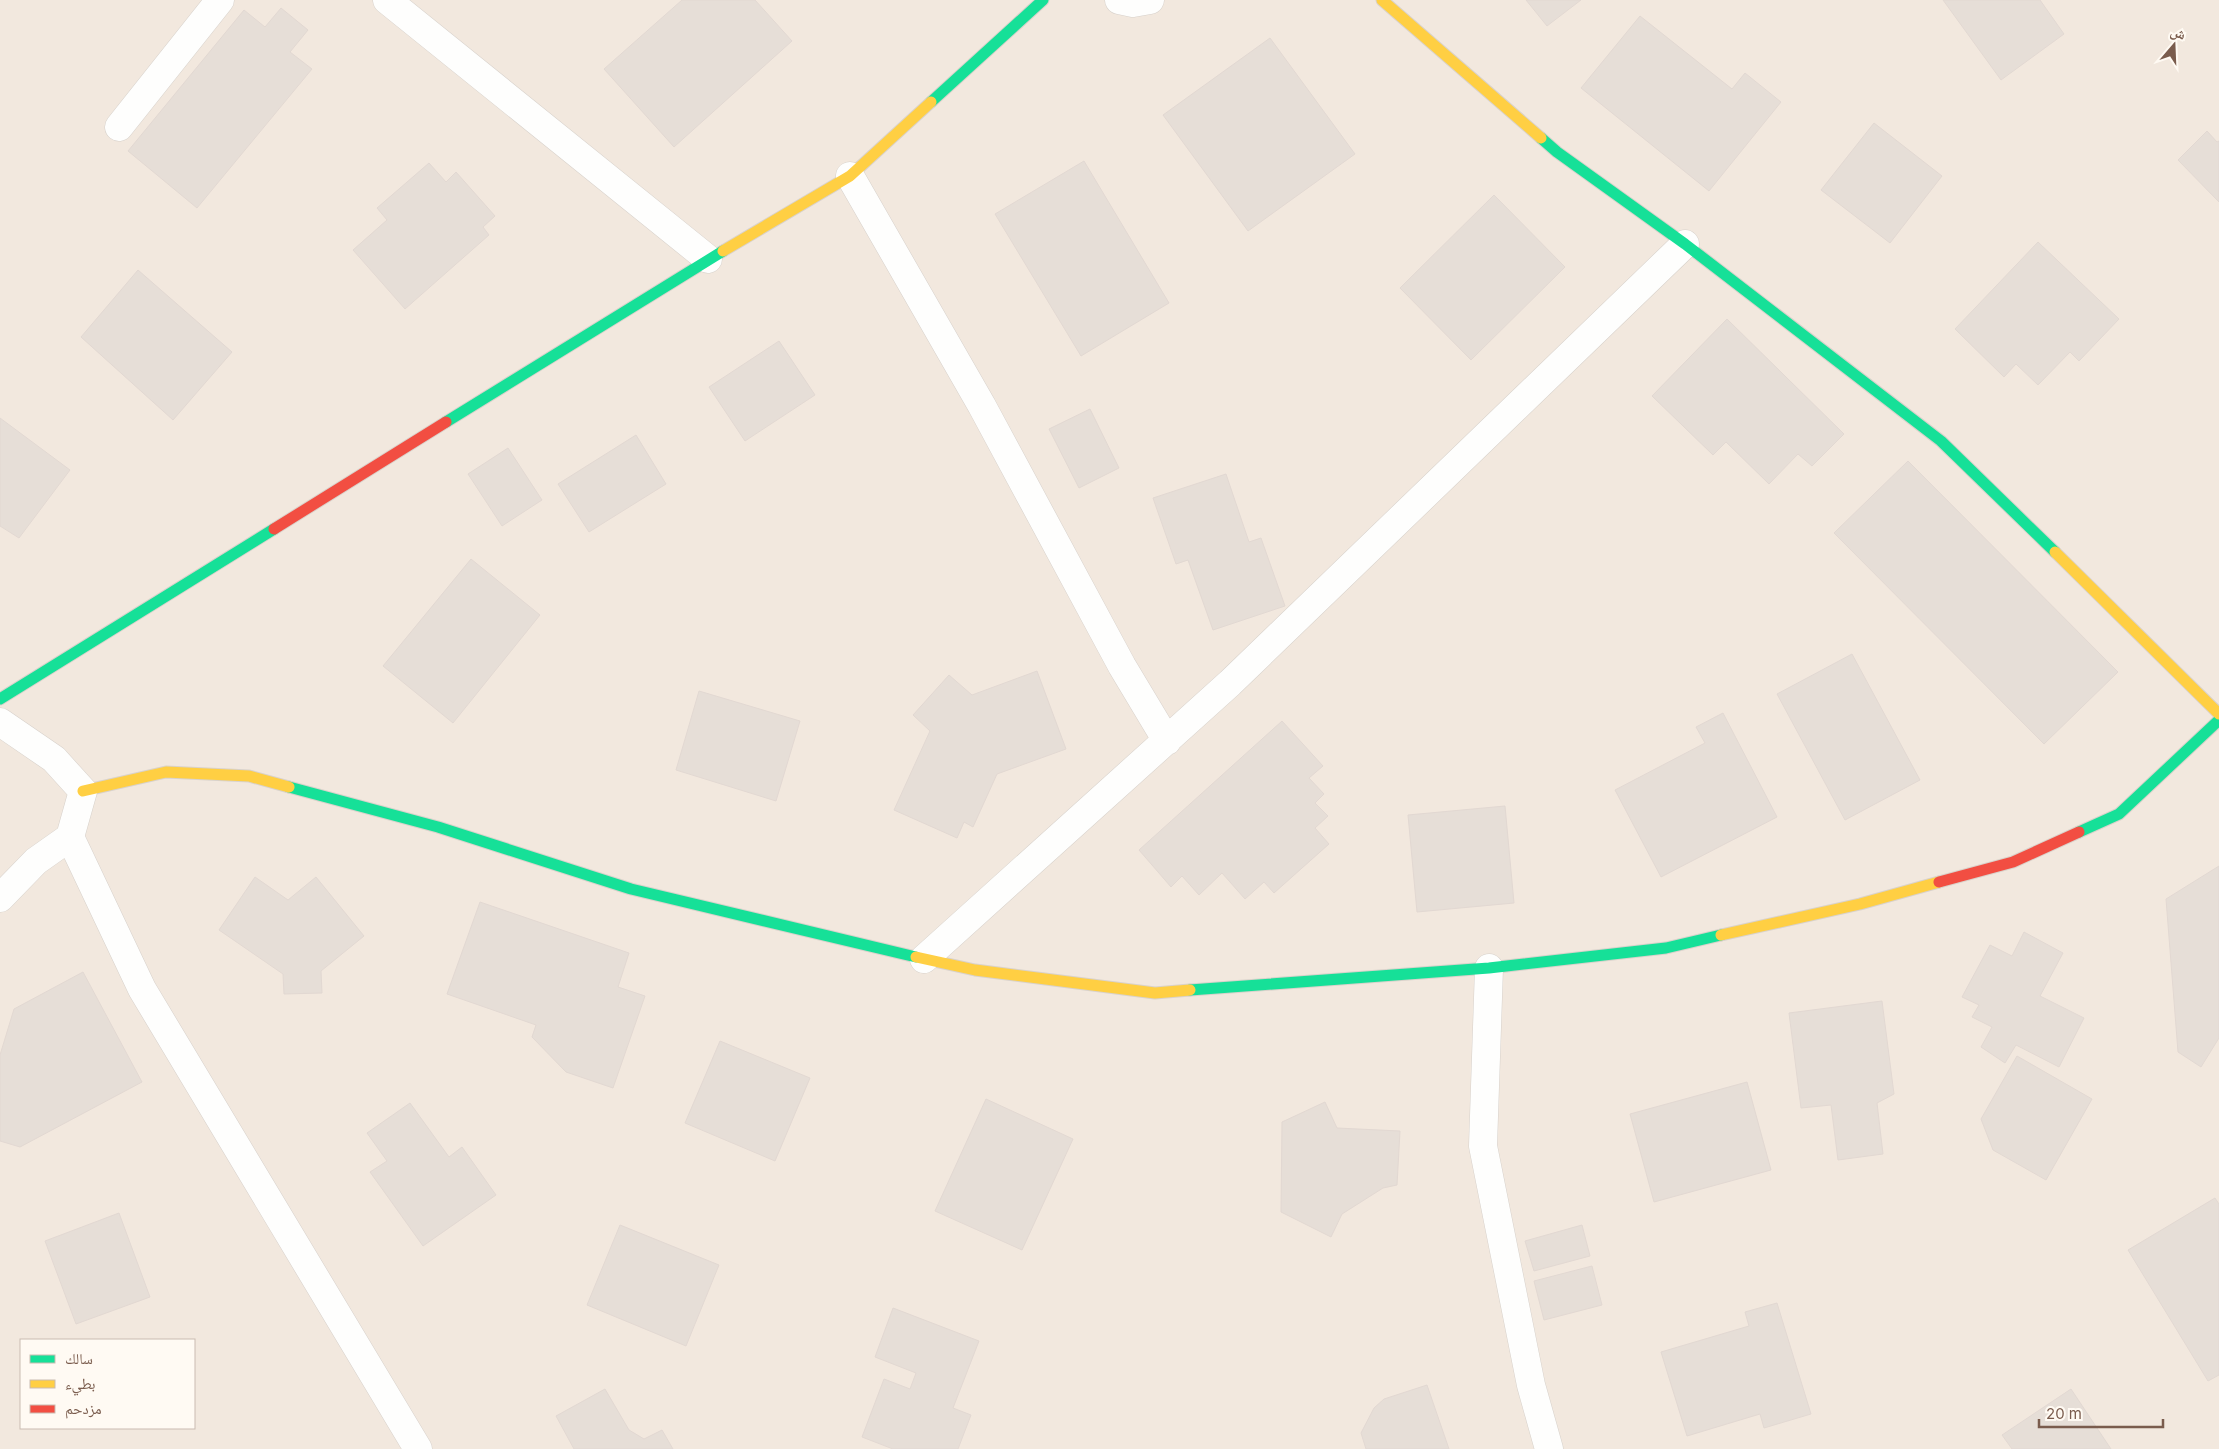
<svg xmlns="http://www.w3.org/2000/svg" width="2219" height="1449" viewBox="0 0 2219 1449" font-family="Inter,'Noto Naskh Arabic',sans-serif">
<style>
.residential{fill:#f2e8de;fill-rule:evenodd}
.building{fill:#e6ded7;stroke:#e2d8d2}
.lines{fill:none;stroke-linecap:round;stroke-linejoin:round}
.street-casing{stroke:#d7d1cb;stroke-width:29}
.fast-casing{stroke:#d9d2cb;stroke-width:13}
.slow-casing{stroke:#d9d2cb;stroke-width:13}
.jam-casing{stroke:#d9d2cb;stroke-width:13}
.street{stroke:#fefefd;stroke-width:28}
.fast{stroke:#16e098;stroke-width:11}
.slow{stroke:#ffcf43;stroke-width:11}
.jam{stroke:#f24e42;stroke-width:11}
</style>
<rect width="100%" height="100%" fill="#f9f5f0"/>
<path class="residential" d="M0,0H2219V1449H0ZM21,1340H194V1428H21Z"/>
<path class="building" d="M682,0H755L792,41L674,147L604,69Z
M1526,0H1581L1547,26Z
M1943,0H2040L2064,34L2001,80Z
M281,8L308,30L290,52L312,69L197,208L128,151L244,10L265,27Z
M1640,16L1732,89L1745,73L1781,102L1709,191L1581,88Z
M1270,38L1355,154L1248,231L1163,115Z
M1874,123L1942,176L1890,243L1821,190Z
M2207,131L2217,142L2219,141V202L2178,160Z
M1084,161L1169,303L1081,356L995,214Z
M429,163L446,182L456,172L495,216L483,227L489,235L405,309L353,250L387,220L377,208Z
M1494,195L1565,267L1471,360L1400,288Z
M2038,242L2119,319L2079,361L2070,352L2038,385L2016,364L2004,377L1955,329Z
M138,270L232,352L173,420L81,337Z
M1727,319L1844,434L1812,466L1798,454L1769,484L1726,442L1713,455L1652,396Z
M779,341L815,395L745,441L709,387Z
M1090,409L1119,468L1079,488L1049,429Z
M0,418L70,470L19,538L0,526Z
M636,435L666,484L589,532L558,484Z
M508,448L542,500L502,526L468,474Z
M1908,461L2118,672L2044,744L1834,533Z
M1226,474L1249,542L1261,538L1285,606L1213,630L1188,560L1176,564L1153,498Z
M471,559L540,615L453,723L383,666Z
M1852,654L1920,780L1845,820L1777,694Z
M1037,671L1066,749L997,774L973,827L964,822L957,838L894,810L930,731L913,715L949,675L972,695Z
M699,691L800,721L776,801L676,770Z
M1723,713L1777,817L1661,877L1615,790L1705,743L1696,727Z
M1282,721L1323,766L1309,778L1324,794L1315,803L1328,816L1315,828L1329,844L1274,893L1264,882L1245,899L1222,873L1199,895L1182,876L1171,887L1139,850Z
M1505,806L1514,903L1417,912L1408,815Z
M2219,866V1038L2201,1067L2178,1052L2166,899Z
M255,877L288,900L316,877L364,936L321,971L322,993L284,994L283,974L219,930Z
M480,902L629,953L618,987L645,996L613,1088L566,1072L532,1037L536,1025L447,994Z
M2024,932L2063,953L2040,996L2084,1018L2059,1067L2016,1045L2005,1063L1981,1047L1992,1027L1972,1017L1979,1005L1962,997L1990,945L2012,956Z
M83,972L142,1082L20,1147L0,1141V1055L14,1009Z
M1882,1001L1894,1094L1877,1103L1883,1154L1838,1160L1831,1105L1801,1108L1789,1013Z
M720,1041L810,1078L775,1161L685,1123Z
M2017,1056L2092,1099L2046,1180L1993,1150L1981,1119Z
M1747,1082L1771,1170L1654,1202L1630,1114Z
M986,1099L1073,1139L1022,1250L935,1211Z
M1325,1102L1337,1128L1400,1131L1397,1185L1383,1188L1342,1214L1331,1237L1281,1212L1282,1122Z
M410,1103L449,1157L462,1147L496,1195L423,1246L370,1172L387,1161L367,1133Z
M2215,1198L2219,1204V1375L2208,1381L2128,1250Z
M119,1213L150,1297L76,1324L45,1241Z
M620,1225L719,1265L686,1346L587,1305Z
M1582,1225L1590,1256L1534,1271L1525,1241Z
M1592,1266L1602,1305L1544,1320L1534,1281Z
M1777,1303L1811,1414L1764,1428L1760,1414L1687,1436L1661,1352L1749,1326L1745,1312Z
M893,1308L979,1341L953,1408L971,1415L958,1449H893L862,1437L884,1379L910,1389L916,1373L875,1357Z
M1427,1385L1449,1449H1366L1361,1433L1374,1408L1384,1399Z
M605,1389L629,1430L644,1439L662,1430L673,1449H574L556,1416Z
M2071,1389L2111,1449H2012L2002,1435Z"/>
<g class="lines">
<defs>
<path id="street" d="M387,0L708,259
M1119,0L1133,3L1150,0
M119,127L220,0
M850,176L982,406L1122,666L1167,741
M0,722L54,759L83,791L70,837L36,861L0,898
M70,837L142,989L418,1449
M924,959L1230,683L1685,244
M1489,968L1483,1146L1531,1385L1549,1449"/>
<path id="fast" d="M931,102L1043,0
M1541,138L1557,152L1685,244L1941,441L2055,552
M446,422L723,251
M0,699L274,529
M289,787L438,827L631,889L916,957
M2079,832L2119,814L2219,720
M1190,990L1489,968L1666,948L1721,935"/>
<path id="slow" d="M1382,0L1541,138
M723,251L850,176L931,102
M2055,552L2219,714
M83,791L166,772L249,776L289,787
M1721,935L1860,904L1939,882
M916,957L975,970L1155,993L1190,990"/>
<path id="jam" d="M274,529L446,422
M1939,882L2013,862L2079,832"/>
</defs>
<use href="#street" class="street-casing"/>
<use href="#fast" class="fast-casing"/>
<use href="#slow" class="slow-casing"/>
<use href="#jam" class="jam-casing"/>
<use href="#street" class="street"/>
<use href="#fast" class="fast"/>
<use href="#slow" class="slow"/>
<use href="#jam" class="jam"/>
</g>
<rect x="20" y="1339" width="175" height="90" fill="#fffaf3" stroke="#cabbb1"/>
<rect x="30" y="1355" width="25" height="8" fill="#16e098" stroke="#cabbb1"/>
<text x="65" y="1364" font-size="15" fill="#7a5c4d">سالك</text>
<rect x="30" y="1380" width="25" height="8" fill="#ffcf43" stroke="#cabbb1"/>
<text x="65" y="1389" font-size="15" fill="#7a5c4d">بطيء</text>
<rect x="30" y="1405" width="25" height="8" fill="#f24e42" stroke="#cabbb1"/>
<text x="65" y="1414" font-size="15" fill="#7a5c4d">مزدحم</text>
<g transform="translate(2174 45) rotate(19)" stroke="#fffaf3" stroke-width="4" paint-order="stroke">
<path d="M0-4L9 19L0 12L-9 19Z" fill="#7a5c4d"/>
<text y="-8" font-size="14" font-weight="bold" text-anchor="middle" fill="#7a5c4d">ش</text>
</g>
<path d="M2039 1419v8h124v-8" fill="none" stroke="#7a5c4d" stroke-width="2.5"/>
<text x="2046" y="1419" font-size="15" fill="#7a5c4d" stroke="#fffaf3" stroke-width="4" paint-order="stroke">20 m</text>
</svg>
